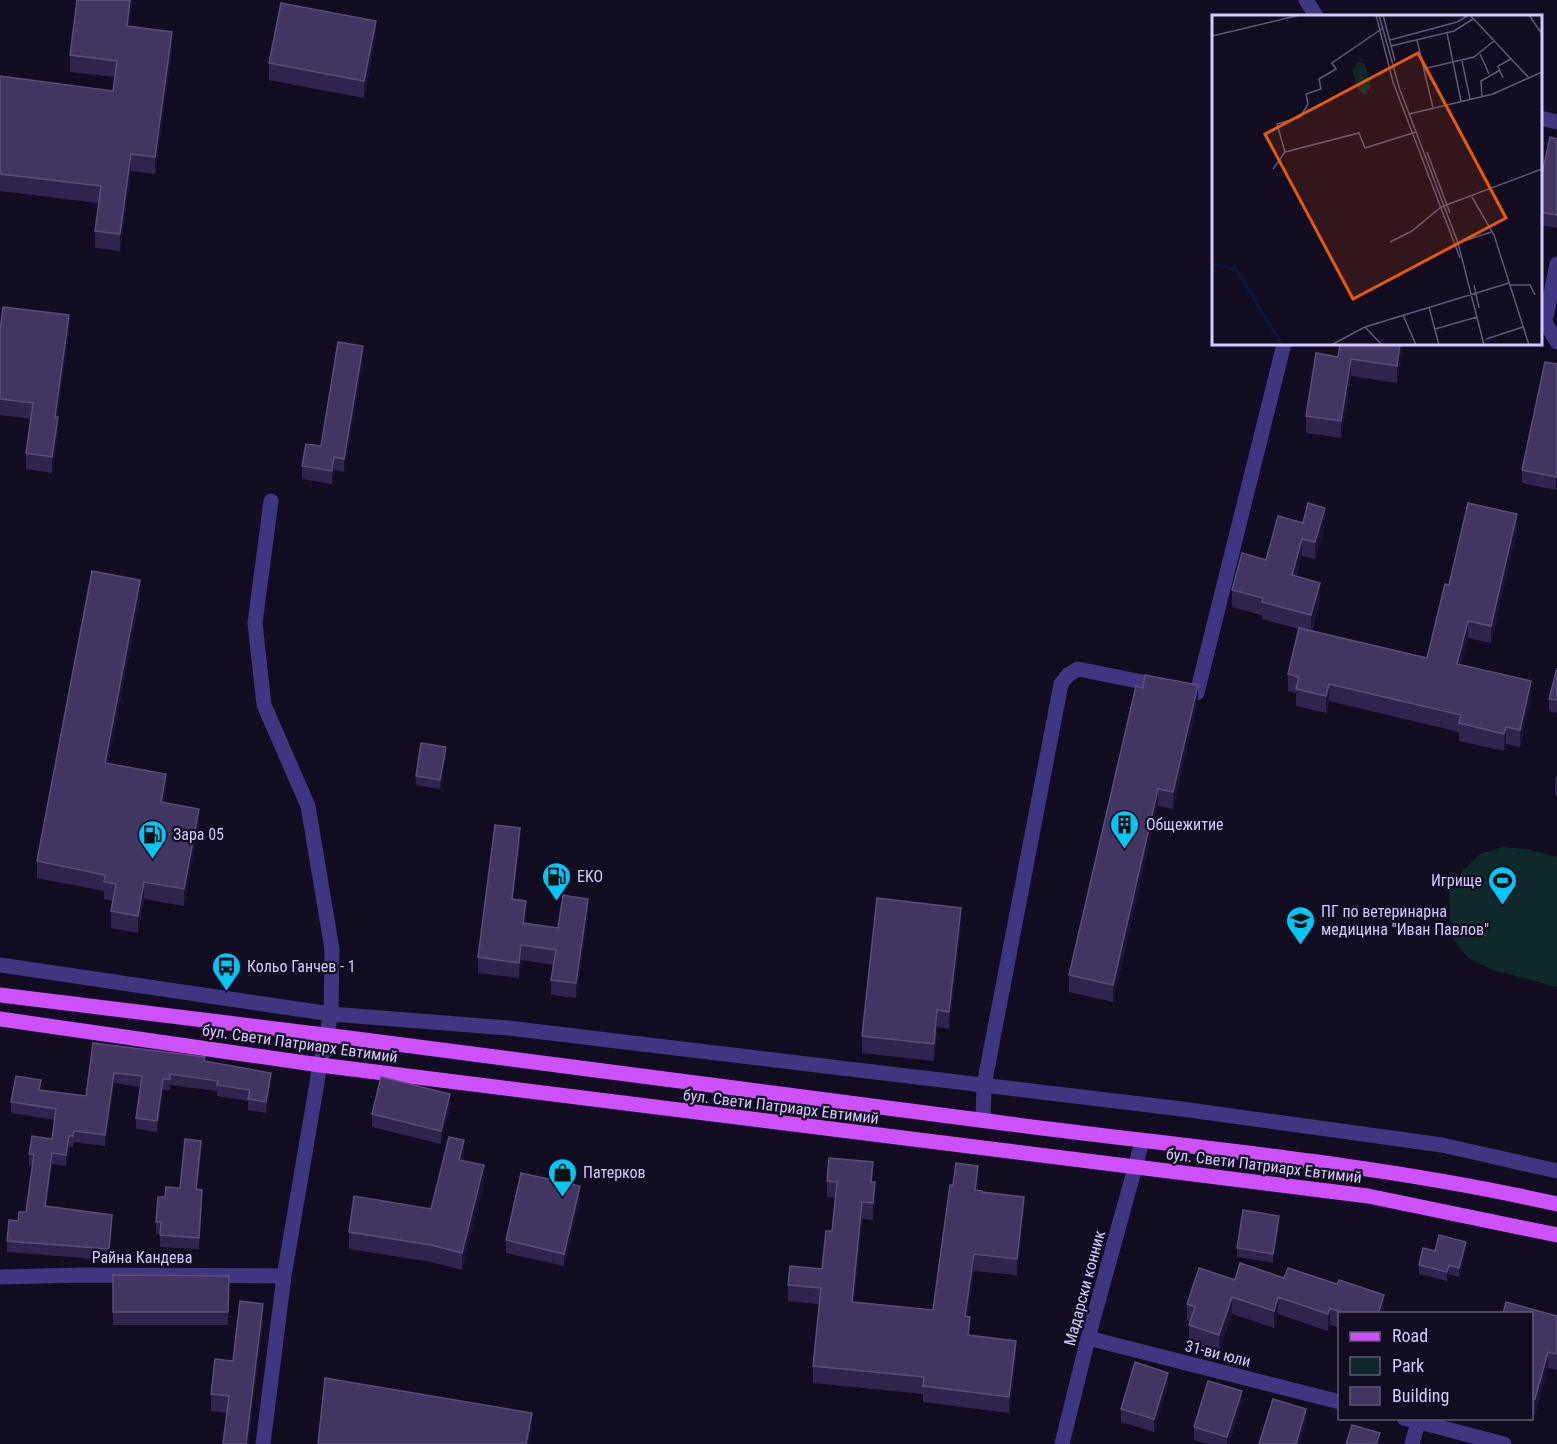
<svg xmlns="http://www.w3.org/2000/svg" width="1557" height="1444" viewBox="0 0 1557 1444" font-family="'Roboto Condensed',sans-serif">
<style>
.green{fill:#0f2829}
.lines{fill:none;stroke-linecap:round;stroke-linejoin:round}
.street{stroke:#3f3580;stroke-width:15}
.primary{stroke:#ce51ff;stroke-width:15}
.wall{fill:#30244e}
.shaded-wall{fill:#1c1333}
.building{fill:#423561;stroke:#594d7a;stroke-width:1.5}
.labels{text-anchor:middle;stroke-width:4.5;stroke-linejoin:round;paint-order:stroke}
.poi-label{font-size:16px;fill:#d5caff;stroke:#110c1f;text-anchor:start}
.street-label{font-size:16px;fill:#d5caff;stroke:#110c1f}
.inset-river{fill:none;stroke:#08163d;stroke-width:3}
.inset-road{fill:none;stroke:#5f5879;stroke-width:1.5}
.view{fill:#e8590c;fill-opacity:0.15;stroke:#e8590c;stroke-width:3}
.inset-edge{fill:none;stroke:#d5caff;stroke-width:3}
</style>
<rect width="100%" height="100%" fill="#110c1f"/>
<path class="green" d="M1502,847L1527,849L1557,857V987L1492,970L1468,958L1454,940L1450,917L1449,892L1463,870L1480,854Z"/>
<g class="lines">
<path class="street" d="M1306,0L1316,16
M1540,118L1557,122
M1557,264L1545,322L1557,342
M0,965L331,1014L508,1028L1182,1109L1442,1145L1557,1171
M983,1120L984,1085L1061,684L1068,675L1078,669L1197,693L1284,344
M0,1277L83,1275L284,1276
M1088,1338L1340,1402
M1404,1418L1504,1444
M263,1444L284,1276L320,1065L331,1014L332,949L308,806L264,705L255,623L271,501
M1062,1444L1088,1338L1142,1142
M1412,1444L1418,1422"/>
<path class="primary" d="M0,995C332,1035 663,1077 995,1122C1182,1147 1372,1162 1557,1204
M0,1019L320,1065L1368,1196L1557,1235"/>
</g>
<path class="wall" d="M77,0H132L129,26L172,49L155,174L131,171L120,251L95,248V231L98,203L0,191V76L113,91L115,77L70,72V55Z
M376,38L364,98L269,80V63Z
M1557,139V228L1540,225V183Z
M0,331H69L57,417L58,433L52,473L26,469V453L31,419L0,415Z
M1403,344L1397,383L1351,376L1341,438L1306,433V416L1338,357Z
M363,359L344,472L334,470L332,484L302,479V466L321,446Z
M1557,364L1556,490L1522,483V470Z
M1303,523L1325,525L1315,559L1302,556L1296,577L1320,600L1312,631L1427,658L1449,585L1517,531L1491,643L1468,638L1461,665L1531,698L1520,747L1506,744L1504,751L1459,741V732L1329,701L1326,713L1296,706V693L1288,691V674L1299,629L1262,619V615L1232,607V590L1266,560Z
M140,597L108,764L166,791L164,802L199,826L184,906L144,899L138,933L111,928V911L113,901L104,899V891L37,878V861Z
M1557,668V713L1549,711V699Z
M1198,702L1173,809L1158,806L1113,1002L1069,992V975Z
M446,756L440,789L416,785V776Z
M1557,774V796L1555,795V780Z
M520,843L513,899L526,916L525,923L558,928L588,914L576,998L551,995V980L554,965L521,960L519,978L478,973V957Z
M961,925L949,1029L937,1027L934,1061L862,1053V1036Z
M93,1043L205,1061L271,1084L266,1113L248,1110V1101L217,1096V1091L170,1085V1090H163L157,1132L136,1129V1118L140,1087L114,1083L105,1146L74,1142L73,1147H69L66,1166L52,1164L46,1207L112,1226L109,1260L7,1252V1241L18,1221L26,1212L33,1165H29V1154L52,1139L55,1120L11,1113V1102L41,1090L86,1096Z
M450,1107L441,1144L372,1127V1114Z
M201,1153L197,1189L202,1202L199,1249L160,1247V1234H156V1222L165,1197L180,1188Z
M464,1157L463,1161L484,1183L462,1270L431,1262L349,1249V1232L431,1209Z
M827,1181L872,1182L875,1199L873,1220L862,1219L854,1302L933,1310L953,1185L978,1182V1190L1024,1214L1017,1275L974,1271L967,1317L970,1335L1016,1358L1009,1413L923,1402V1394L813,1383V1366L819,1304L788,1301V1285L822,1269L832,1231L836,1198L827,1197Z
M580,1199L564,1266L506,1253V1240Z
M1279,1225L1273,1263L1237,1257V1248Z
M1466,1250L1459,1277L1449,1274L1447,1281L1419,1274V1265L1435,1251Z
M113,1275L229,1276L228,1325H113Z
M1235,1280L1384,1312V1314H1340V1328L1330,1325L1328,1331L1278,1314L1274,1328L1232,1314L1219,1352L1189,1342V1325L1190,1322L1187,1321V1304Z
M1532,1314L1557,1316V1370L1548,1368L1535,1415L1532,1414Z
M263,1321L248,1444H223L227,1413L211,1411V1394Z
M1168,1385L1154,1432L1121,1422V1409Z
M1242,1403L1229,1444H1207L1194,1440V1427Z"/>
<path class="shaded-wall" d="M130,0H132L127,43V26Z
M376,21V38L364,98V81Z
M172,32V49L155,174V157Z
M131,154V171L120,251V234Z
M69,315V331L55,433V417Z
M1400,344H1403V346L1397,383V366Z
M363,346V359L344,472V459Z
M1351,359V376L1341,438V421Z
M58,417V433L52,473V457Z
M334,457V470L332,484V471Z
M1557,471V484L1556,490V477Z
M1325,508V525L1315,559V542Z
M1517,514V531L1491,643V626Z
M1302,539V556L1292,592V575Z
M140,580V597L105,780V763Z
M1320,583V600L1311,632V615Z
M1468,621V638L1457,681V664Z
M1531,681V698L1520,747V730Z
M1329,684V701L1326,713V696Z
M1198,685V702L1173,809V792Z
M1506,727V744L1504,751V734Z
M446,747V756L440,789V780Z
M166,774V791L161,819V802Z
M1158,789V806L1113,1002V985Z
M199,809V826L184,906V889Z
M520,828V843L512,914V899Z
M144,882V899L138,933V916Z
M588,899V914L576,998V983Z
M526,901V916L523,938V923Z
M961,908V925L949,1029V1012Z
M521,945V960L519,978V963Z
M937,1010V1027L934,1061V1044Z
M114,1073V1083L105,1146V1135Z
M271,1073V1084L266,1113V1102Z
M163,1079V1090L157,1132V1121Z
M450,1094V1107L441,1144V1131Z
M69,1136V1147L66,1166V1155Z
M464,1140V1157L459,1177V1160Z
M201,1141V1153L196,1201V1189Z
M52,1153V1164L45,1217V1206Z
M484,1165V1183L462,1270V1253Z
M978,1166V1182L975,1206V1190Z
M875,1182V1199L873,1220V1203Z
M580,1186V1199L564,1266V1254Z
M202,1190V1202L199,1249V1238Z
M1024,1197V1214L1017,1275V1259Z
M862,1202V1219L852,1319V1302Z
M112,1215V1226L109,1260V1249Z
M1279,1216V1225L1273,1263V1254Z
M1466,1242V1250L1459,1277V1268Z
M974,1254V1271L965,1333V1316Z
M1449,1265V1274L1447,1281V1272Z
M1384,1295V1314H1378Z
M1232,1297V1314L1219,1352V1335Z
M1278,1297V1314L1274,1328V1311Z
M263,1304V1321L248,1444H246Z
M1330,1308V1325L1328,1331V1314Z
M970,1317V1334L968,1351V1335Z
M1016,1341V1358L1009,1413V1397Z
M1548,1352V1368L1535,1415V1399Z
M1168,1373V1385L1154,1432V1419Z
M1242,1391V1403L1229,1444H1227V1437Z
M1306,1409V1422L1300,1444H1296Z
M532,1413V1430L529,1444H526Z
M1380,1433V1442L1379,1444H1376Z"/>
<path class="building" d="M77,0H130L127,26L172,32L155,157L131,154L120,234L95,231L101,186L0,174V76L113,91L117,61L70,55Z
M281,3L376,21L364,81L269,63Z
M1550,137L1557,139V215L1540,212V183Z
M3,307L69,315L55,417H58L52,457L26,453L33,403L0,399V331Z
M338,342L363,346L344,459L334,457L332,471L302,466L306,444L321,446Z
M1340,344H1400L1397,366L1351,359L1341,421L1306,416L1316,353L1338,357Z
M1545,362L1557,364V471L1556,477L1522,470Z
M1308,503L1325,508L1315,542L1302,539L1292,575L1320,583L1311,615L1262,602L1263,598L1232,590L1242,553L1266,560L1278,516L1303,523Z
M1468,503L1517,514L1491,626L1468,621L1457,664L1531,681L1520,730L1506,727L1504,734L1459,723L1461,715L1329,684L1326,696L1296,689L1299,677L1288,674L1299,628L1427,658L1445,584L1449,585Z
M92,571L140,580L105,763L166,774L161,802L199,809L184,889L144,882L138,916L111,911L116,884L104,882L105,875L37,861Z
M1557,668V700L1549,699Z
M1145,675L1198,685L1173,792L1158,789L1113,985L1069,975L1136,686L1143,688Z
M421,743L446,747L440,780L416,776Z
M495,825L520,828L512,899L526,901L523,923L558,928L563,895L588,899L576,983L551,980L556,950L521,945L519,963L478,957Z
M877,898L961,908L949,1012L937,1010L934,1044L862,1036Z
M93,1043L205,1057L204,1061L271,1073L266,1102L248,1099L250,1090L217,1085L218,1081L170,1074V1079H163L157,1121L136,1118L142,1076L114,1073L105,1135L74,1131L73,1136H69L66,1155L52,1153L45,1206L112,1215L109,1249L7,1241L9,1220L18,1221L19,1212H26L34,1154H29L32,1136L52,1139L56,1109L11,1102L16,1076L41,1080L39,1090L86,1096Z
M381,1077L450,1094L441,1131L372,1114Z
M449,1137L464,1140L459,1160L484,1165L462,1253L431,1245L349,1232L354,1196L431,1209Z
M185,1139L201,1141L196,1189L202,1190L199,1238L160,1235L161,1222H156L158,1197H165L166,1187L180,1188Z
M829,1158L873,1162L871,1182H875L873,1203L862,1202L852,1302L933,1310L950,1185H953L956,1163L978,1166L975,1190L982,1191V1192L1024,1197L1017,1259L974,1254L965,1316L970,1317L968,1335L1016,1341L1009,1397L923,1386L924,1377L813,1366L821,1288L788,1285L790,1266L822,1269L826,1231H832L837,1182L827,1181Z
M521,1173L580,1186L564,1254L506,1240Z
M1243,1210L1279,1216L1273,1254L1237,1248Z
M1439,1235L1466,1242L1459,1268L1449,1265L1447,1272L1419,1265L1423,1248L1435,1251Z
M1240,1263L1284,1278L1288,1268L1337,1284L1339,1280L1384,1295L1378,1314H1346L1330,1308L1328,1314L1278,1297L1274,1311L1232,1297L1219,1335L1189,1325L1195,1307L1187,1304L1199,1268L1235,1280Z
M113,1275L229,1276L228,1312H113Z
M240,1301L263,1304L246,1444H223L229,1396L211,1394L215,1359L233,1361Z
M1506,1302L1557,1316V1354L1548,1352L1535,1399L1532,1398V1314H1503Z
M1135,1362L1168,1373L1154,1419L1121,1409Z
M325,1378L532,1413L526,1444H318Z
M1208,1381L1242,1391L1227,1437L1194,1427Z
M1273,1399L1306,1409L1296,1444H1259Z
M1352,1425L1380,1433L1376,1444H1346Z"/>
<defs>
<symbol id="building-pin" viewBox="-11 -11 22 30"><path d="M0 17L-7.5 6A9.5 9.5 0 1 1 7.5 6Z" fill="#00c6f5" stroke="#110c1f"/><path d="M-4-6H4V6H1V3H-1V6H-4ZM-2.5-4.3h1.7v1.8h-1.7ZM.8-4.3h1.7v1.8H.8ZM-2.5-1h1.7V.8h-1.7ZM.8-1h1.7V.8H.8Z" fill="#111"/></symbol>
<symbol id="fuel-pin" viewBox="-11 -11 22 30"><path d="M0 17L-7.5 6A9.5 9.5 0 1 1 7.5 6Z" fill="#00c6f5" stroke="#110c1f"/><path d="M-5.5-6h7V0h2V4h1.3V-2.5L3-4.5l.8-.8L6-3V5H2.5V1h-1V6h-7ZM-4.2-4.7v3.2H.2V-4.7Z" fill="#111"/></symbol>
<symbol id="stadium-pin" viewBox="-11 -11 22 30"><path d="M0 17L-7.5 6A9.5 9.5 0 1 1 7.5 6Z" fill="#00c6f5" stroke="#110c1f"/><path d="M0-5a6.5 5 0 1 0 0 10a6.5 5 0 1 0 0-10ZM-3.5-1.8h7v3.6h-7Z" fill="#111"/></symbol>
<symbol id="school-pin" viewBox="-11 -11 22 30"><path d="M0 17L-7.5 6A9.5 9.5 0 1 1 7.5 6Z" fill="#00c6f5" stroke="#110c1f"/><path d="M0-5L7-2L0 1L-7-2ZM-4 1L0 2.5L4 1V4Q0 6-4 4Z" fill="#111"/></symbol>
<symbol id="bus-pin" viewBox="-11 -11 22 30"><path d="M0 17L-7.5 6A9.5 9.5 0 1 1 7.5 6Z" fill="#00c6f5" stroke="#110c1f"/><path d="M-5-6H5V4H4V6H2V4H-2V6H-4V4H-5ZM-3.5-4V0h7V-4ZM-3.5 1.2v1.5H-2V1.2ZM2 1.2v1.5H3.5V1.2Z" fill="#111"/></symbol>
<symbol id="shop-pin" viewBox="-11 -11 22 30"><path d="M0 17L-7.5 6A9.5 9.5 0 1 1 7.5 6Z" fill="#00c6f5" stroke="#110c1f"/><path d="M-5-2.5h2.3a2.7 3.5 0 0 1 5.4 0H5L5.5 6h-11ZM-1.5-2.5h3a1.5 2.3 0 0 0-3 0Z" fill="#111"/></symbol>
</defs>
<g fill-rule="evenodd">
<use href="#building-pin" x="1108" y="808" width="33" height="45"/>
<use href="#fuel-pin" x="136" y="818" width="33" height="45"/>
<use href="#fuel-pin" x="540" y="860" width="33" height="45"/>
<use href="#stadium-pin" x="1486" y="864" width="33" height="45"/>
<use href="#school-pin" x="1284" y="904" width="33" height="45"/>
<use href="#bus-pin" x="210" y="950" width="33" height="45"/>
<use href="#shop-pin" x="546" y="1156" width="33" height="45"/>
</g>
<g class="labels">
<g class="poi-label">
<text x="1146" y="830">Общежитие</text>
<text x="173" y="840">Зара 05</text>
<text x="577" y="882">EKO</text>
<text x="1482" y="886" text-anchor="end">Игрище</text>
<text x="1321" y="917">ПГ по ветеринарна<tspan x="1321" dy="18">медицина "Иван Павлов"</tspan></text>
<text x="247" y="972">Кольо Ганчев - 1</text>
<text x="583" y="1178">Патерков</text>
</g>
<g class="street-label">
<text transform="translate(300 1043) rotate(8)" y="6">бул. Свети Патриарх Евтимий</text>
<text transform="translate(781 1106) rotate(7)" y="6">бул. Свети Патриарх Евтимий</text>
<text transform="translate(1264 1165) rotate(7)" y="6">бул. Свети Патриарх Евтимий</text>
<text x="142" y="1263">Райна Кандева</text>
<text transform="translate(1084 1288) rotate(-75)" y="6">Мадарски конник</text>
<text transform="translate(1218 1353) rotate(14)" y="6">31-ви юли</text>
</g>
</g>
<g transform="translate(1212 15)">
<rect width="330" height="330" fill="#110c1f"/>
<path d="M146,47L153,49L159,71L153,80L145,74L140,55Z" fill="#0f2829"/>
<path class="inset-river" d="M0,249L24,254L70,330"/>
<path class="inset-road" d="M164,0L181,67L248,243M167,0L187,72L246,228L272,330M171,0L183,46M258,0L317,63M317,0L330,19M171,13L120,48L124,54L107,64L109,74L94,79L96,89L88,102L65,109L73,137L147,118L153,133L204,117M235,18L249,86M0,21L88,0M178,25L245,7L257,0M205,25L221,93M179,31L242,16L261,4M268,39L277,59M250,46L258,84M211,54L262,42L282,26M291,63L286,51L299,44M270,82L269,66L288,55M197,99L281,79L330,57M215,137L238,198M61,154L73,137M260,182L282,220L317,330M178,227L200,216L229,192L330,154M249,227L279,217M262,270L267,293M297,270H318L323,280M217,292L227,330M191,300L204,330M153,312L170,330M223,314L265,302M274,324L311,312M119,330L153,312L297,268"/>
<path class="view" d="M206,38L294,203L141,284L53,119Z"/>
<rect width="330" height="330" class="inset-edge"/>
</g>
<rect x="1338" y="1312" width="195" height="108" fill="#110c1f" stroke="#5f5879" stroke-width="1.5"/>
<rect x="1350" y="1332" width="30" height="9" fill="#ce51ff" stroke="#5f5879" stroke-width="1.5"/>
<text x="1392" y="1342" font-size="18" fill="#d5caff">Road</text>
<rect x="1350" y="1357" width="30" height="18" fill="#0f2829" stroke="#5f5879" stroke-width="1.5"/>
<text x="1392" y="1372" font-size="18" fill="#d5caff">Park</text>
<rect x="1350" y="1387" width="30" height="18" fill="#423561" stroke="#5f5879" stroke-width="1.5"/>
<text x="1392" y="1402" font-size="18" fill="#d5caff">Building</text>
</svg>
